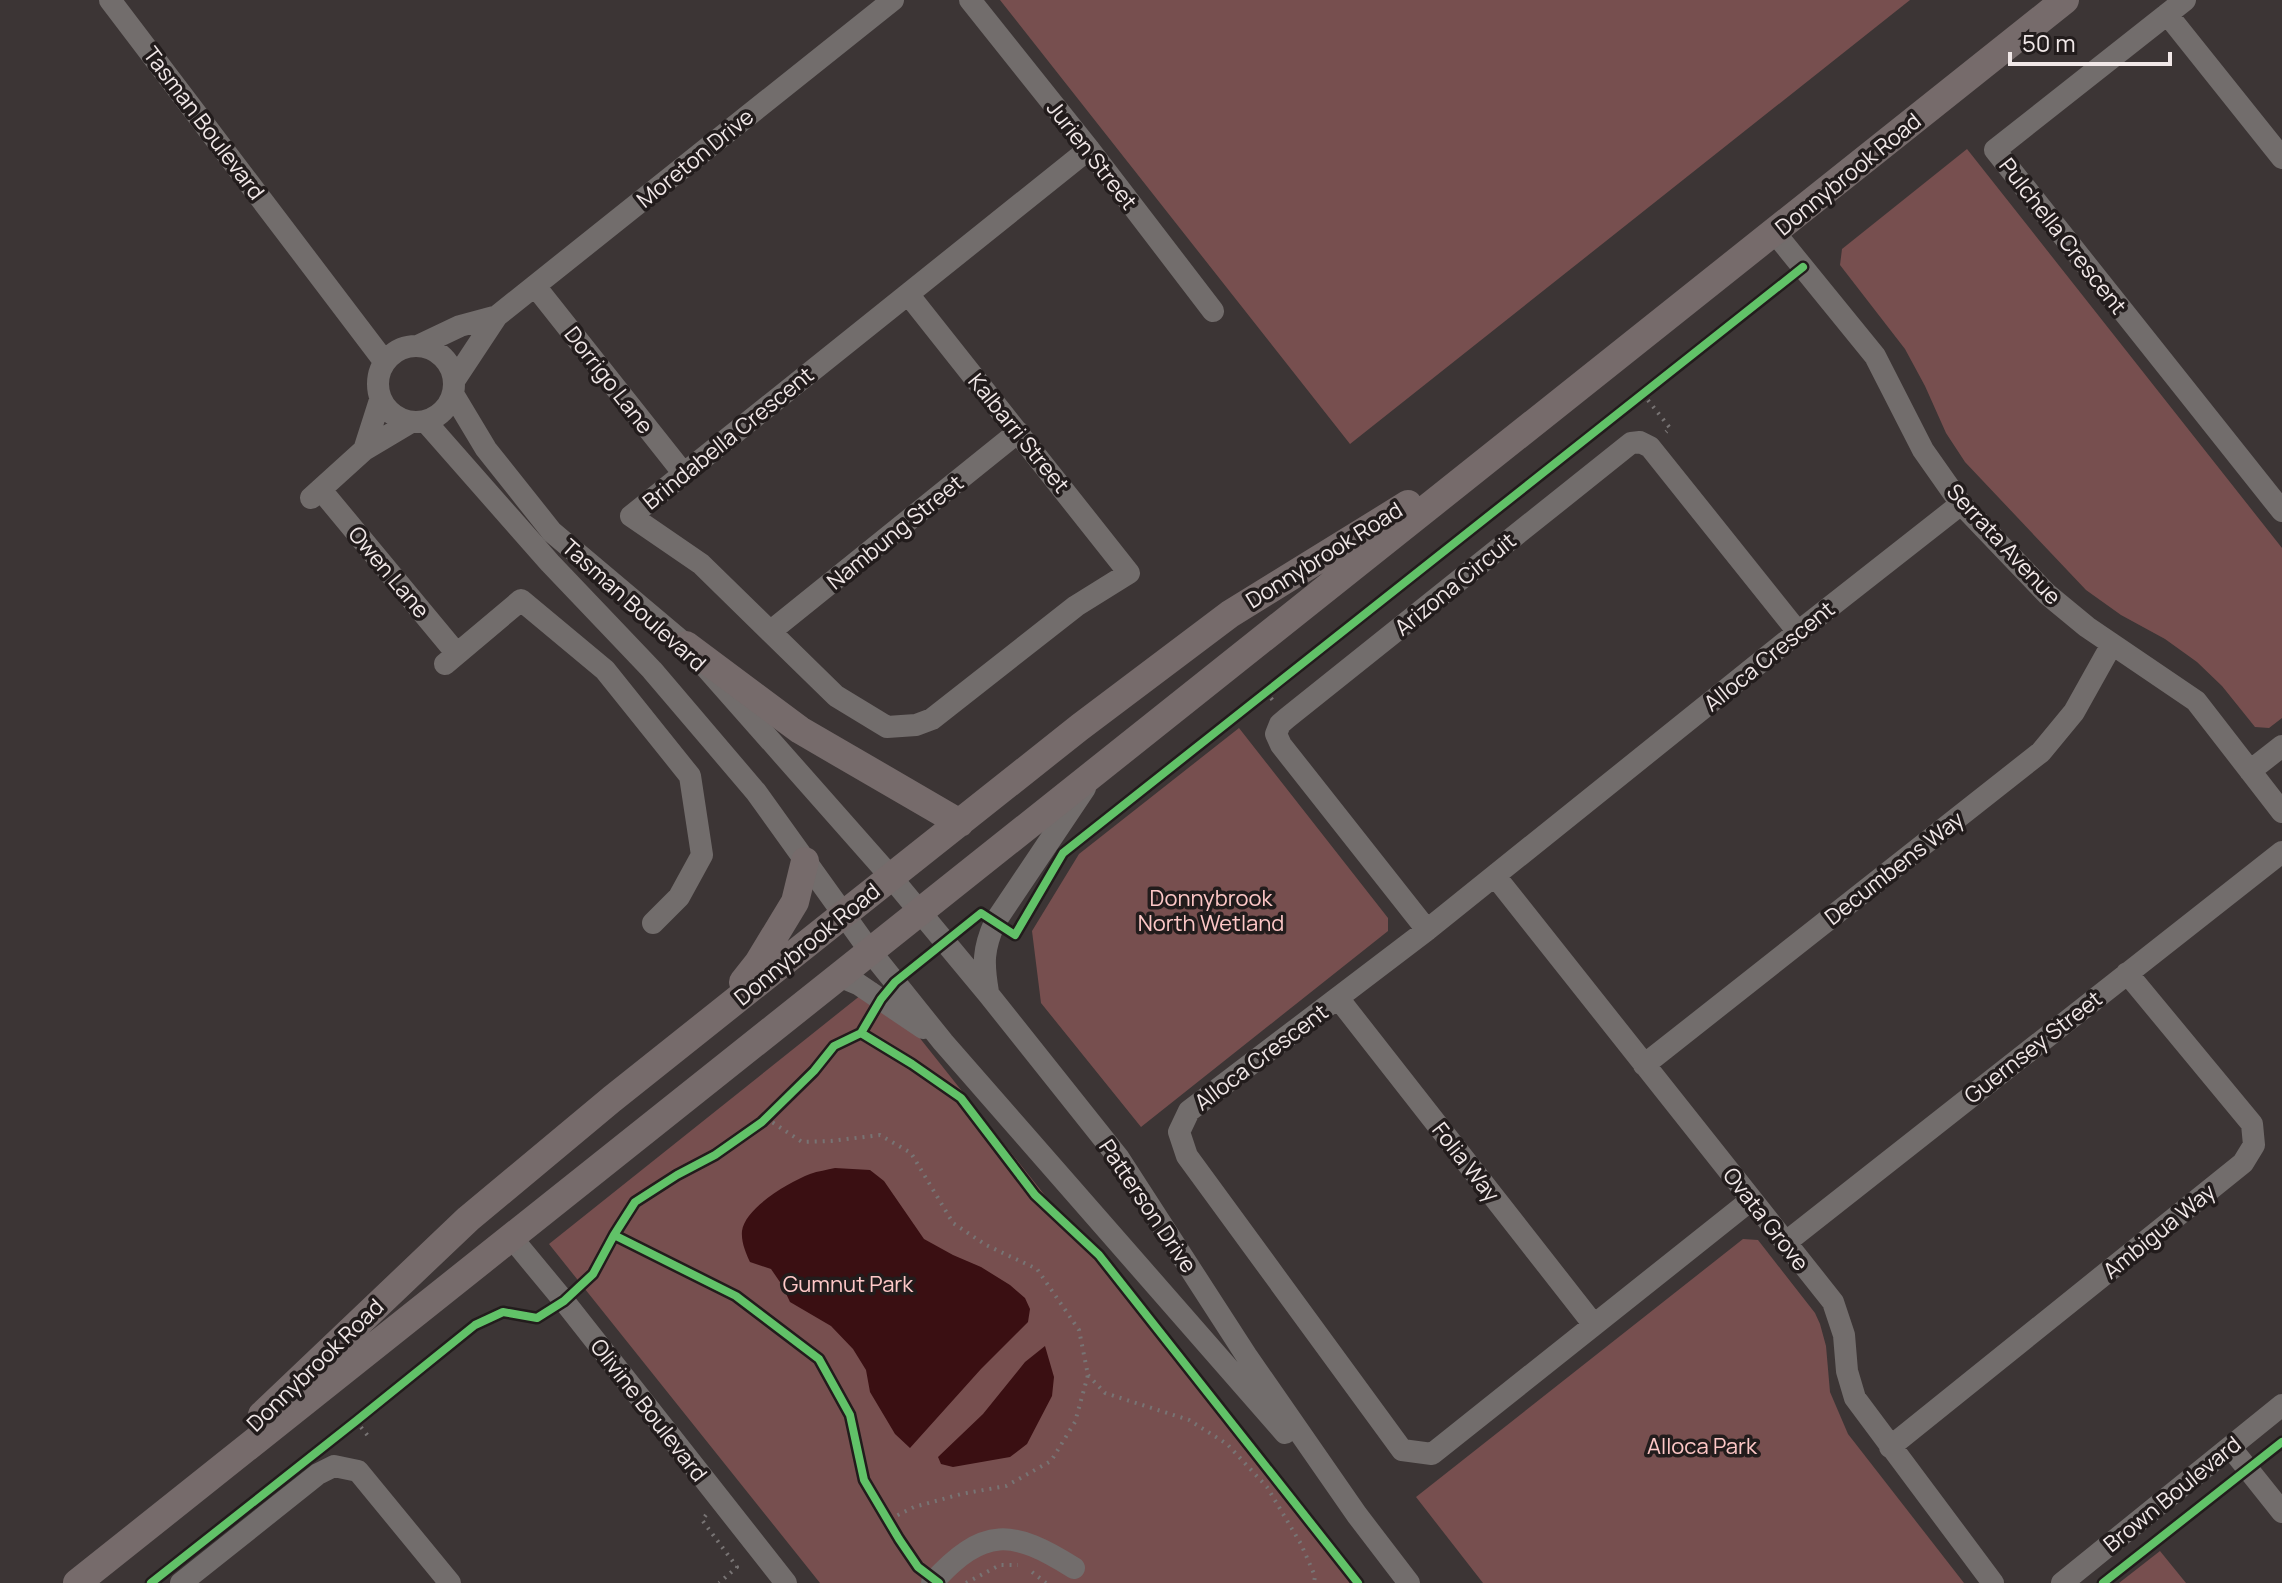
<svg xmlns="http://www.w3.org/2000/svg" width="2282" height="1583" viewBox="0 0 2282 1583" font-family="Manrope,sans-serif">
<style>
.green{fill:#774f4f}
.water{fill:#3a0f12}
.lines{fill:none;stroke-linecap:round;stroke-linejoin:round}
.path{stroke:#787474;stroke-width:4;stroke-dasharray:2 6;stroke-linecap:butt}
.minor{stroke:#726d6c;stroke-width:22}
.major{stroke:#766b6b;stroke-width:28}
.cycleway-casing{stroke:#221c1c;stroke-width:13}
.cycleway{stroke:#61c268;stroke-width:8}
.labels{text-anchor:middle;stroke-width:7;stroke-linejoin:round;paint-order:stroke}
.street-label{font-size:22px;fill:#f1e8e8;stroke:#221c1c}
.park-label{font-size:22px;fill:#fec8c7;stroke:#221c1c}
</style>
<rect width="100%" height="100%" fill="#3c3535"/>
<path class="green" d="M1000,0H1910L1350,444Z
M1967,149L2282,548V718L2269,728L2255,727L2222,686L2197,662L2165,639L2121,615L2086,590L1965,462L1946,433L1925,386L1905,349L1840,265L1842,249Z
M1239,728L1388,918V931L1141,1127L1041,1003L1032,931L1079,854Z
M876,983L1353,1583H820L549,1244Z
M1743,1239L1758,1240L1815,1313L1820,1324L1826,1346L1830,1392L1848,1434L1964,1583H1483L1416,1497Z
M2160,1551L2186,1583H2119Z"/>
<path class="water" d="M835,1168L870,1170L884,1181L924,1239L953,1255L981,1267L1010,1285L1025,1298L1030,1309L1028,1322L981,1369L910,1448L895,1434L870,1392L866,1370L853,1349L831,1326L790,1302L782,1285L771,1269L750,1262C746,1253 741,1242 742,1231C745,1208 789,1182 810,1174C818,1171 827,1170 835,1168Z
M1045,1346L1054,1377L1052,1396L1027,1444L1010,1457L953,1467L941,1464L938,1457L983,1414L1025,1362Z"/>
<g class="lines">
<path class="path" d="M1643,394L1670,428L1666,432
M1266,692L1275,703
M766,1118L802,1142L831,1141L880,1135L911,1153L953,1223L986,1245L1037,1269L1079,1330L1088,1375L1075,1422L1051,1461L1006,1486L961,1494L914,1507L888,1520
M1088,1375L1105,1393L1189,1420L1227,1444L1267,1487L1301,1544L1315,1576L1314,1583
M356,1421L368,1436
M706,1515L702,1520L737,1567L719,1583
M1032,1572L1046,1583
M966,1583L1000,1565H1018"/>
<path class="minor" d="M110,0L384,361
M970,0L1089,149L1213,311
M2185,0L1995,150L2282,511
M2167,14L2282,158
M1775,233L1875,356L1923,450L1961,504L2047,594L2087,627L2196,701L2282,812
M535,286L684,474
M908,294L1129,573L1076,606L932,719L916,725L887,727L836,696L701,564L631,516L1089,149
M420,345L460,326L497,316
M378 384a38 38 0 1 1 76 0a38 38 0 1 1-76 0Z
M454,381L497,316L893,0
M453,394L486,449L552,532L686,645L891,877L989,995L1118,1157L1246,1355L1357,1515L1409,1583
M425,421L550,563L652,670L756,792L870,951L943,1042L1285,1433
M364,450L380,400
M321,490L457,654
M311,498L364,450L411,422
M771,631L1018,432
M445,664L521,600L605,670L690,776L702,855L679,897L653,923
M2250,771L2282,746
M1495,876L1833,1302L1844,1335L1847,1371L1855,1398L1993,1583
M1427,930L1281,745L1276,734L1280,724L1287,718L1631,443L1640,442L1650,447L1798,632
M839,976L858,984L923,1028
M988,992C983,963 983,949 995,922L1085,788
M1338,998L1594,1325
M1644,1065L2041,752L2074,712L2112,644
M1751,1200L1432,1454L1402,1450L1187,1156L1179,1132L1189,1111L1427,930L1798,632L1961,504
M511,1237L564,1301L786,1583
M1785,1243L2282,852
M1890,1447L2243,1163L2254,1145L2252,1124L2127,973
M2231,1448L2282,1512
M181,1583L318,1474L334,1466L358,1471L450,1583
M932,1583C984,1526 1012,1529 1074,1568
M2062,1583L2282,1405"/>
<path class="major" d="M686,645L800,730L960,823
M743,982L758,963L795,902L805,861
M262,1415L468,1219L612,1099L843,915L1080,727L1230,614L1408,504
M77,1583L2065,0"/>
<defs>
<path id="cycleway" d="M614,1235L635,1202L677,1175L715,1155L762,1122L814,1071L834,1046L861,1033
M151,1583L356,1421L475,1325L503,1312L537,1318L564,1301L593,1274L614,1235L736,1296L819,1359L850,1415L864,1480L899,1539L918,1567L939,1583
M1358,1583L1099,1255L1035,1195L961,1098L912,1064L861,1033L881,999L895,982L981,913L1015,935L1063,853L1803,267
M2103,1583L2282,1442"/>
</defs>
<use href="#cycleway" class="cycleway-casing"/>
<use href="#cycleway" class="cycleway"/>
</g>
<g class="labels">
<g class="street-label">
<text transform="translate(204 123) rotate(53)" y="8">Tasman Boulevard</text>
<text transform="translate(1092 155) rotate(52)" y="8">Jurien Street</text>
<text transform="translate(695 158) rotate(-39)" y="8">Moreton Drive</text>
<text transform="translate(1848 174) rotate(-39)" y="8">Donnybrook Road</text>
<text transform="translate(2063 236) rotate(52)" y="8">Pulchella Crescent</text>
<text transform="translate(609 380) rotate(52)" y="8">Dorrigo Lane</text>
<text transform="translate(1019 433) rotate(51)" y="8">Kalbarri Street</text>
<text transform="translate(728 438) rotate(-39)" y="8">Brindabella Crescent</text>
<text transform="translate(895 532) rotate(-39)" y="8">Nambung Street</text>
<text transform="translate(2004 544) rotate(47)" y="8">Serrata Avenue</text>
<text transform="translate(1324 555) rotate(-32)" y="8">Donnybrook Road</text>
<text transform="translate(389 572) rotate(50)" y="8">Owen Lane</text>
<text transform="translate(1455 584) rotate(-39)" y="8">Arizona Circuit</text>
<text transform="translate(634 605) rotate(42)" y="8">Tasman Boulevard</text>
<text transform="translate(1769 656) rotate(-39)" y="8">Alloca Crescent</text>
<text transform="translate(1894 868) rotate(-38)" y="8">Decumbens Way</text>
<text transform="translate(807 944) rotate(-39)" y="8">Donnybrook Road</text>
<text transform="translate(2033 1047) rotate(-38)" y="8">Guernsey Street</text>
<text transform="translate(1261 1057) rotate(-37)" y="8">Alloca Crescent</text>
<text transform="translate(1466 1162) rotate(52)" y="8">Folia Way</text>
<text transform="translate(1148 1206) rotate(56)" y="8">Patterson Drive</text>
<text transform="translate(1766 1219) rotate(52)" y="8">Ovata Grove</text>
<text transform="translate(2159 1231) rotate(-39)" y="8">Ambigua Way</text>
<text transform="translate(315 1365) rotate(-44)" y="8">Donnybrook Road</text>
<text transform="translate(649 1410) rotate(52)" y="8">Olivine Boulevard</text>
<text transform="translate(2172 1494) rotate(-39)" y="8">Brown Boulevard</text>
</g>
<g class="park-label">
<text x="1211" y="906">Donnybrook<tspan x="1211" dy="25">North Wetland</tspan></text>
<text x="848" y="1292">Gumnut Park</text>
<text x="1702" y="1454">Alloca Park</text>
</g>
</g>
<path d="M2010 52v12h160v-12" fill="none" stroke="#f1e8e8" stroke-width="4"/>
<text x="2022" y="52" font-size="24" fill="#f1e8e8" stroke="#221c1c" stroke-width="6" paint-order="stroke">50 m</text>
</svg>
